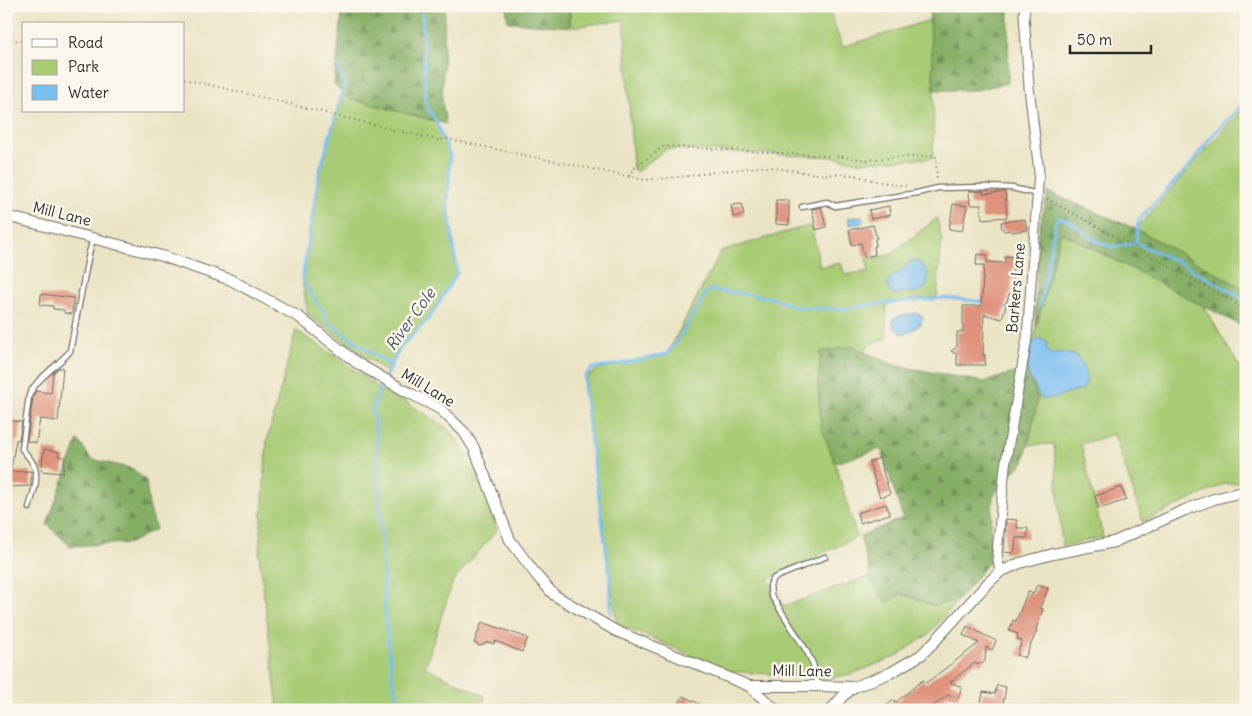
<svg xmlns="http://www.w3.org/2000/svg" width="1252" height="716" viewBox="0 0 1252 716" font-family="Delius,sans-serif">
<style>
.green{fill:#a8cb74;stroke:#6a7b50}
.forest{fill:url(#forest-firs);stroke:#586d48}
.water{fill:#79bef0;stroke:#52748e}
.lines{fill:none;stroke-linecap:round;stroke-linejoin:round}
.stream{stroke:#79bef0;stroke-width:3}
.building{fill:#de927c}
.service-casing{stroke:#6e6c61;stroke-width:7}
.minor-casing{stroke:#6e6c61;stroke-width:11}
.tertiary-casing{stroke:#6e6c61;stroke-width:12}
.path{stroke:#6e6c61;stroke-width:2;stroke-dasharray:1 4;stroke-linecap:butt}
.service{stroke:#fff;stroke-width:4.5}
.minor{stroke:#fff;stroke-width:9}
.tertiary{stroke:#fff;stroke-width:10}
.labels{text-anchor:middle;stroke-width:5;stroke-linejoin:round;paint-order:stroke}
.street-label{font-size:15px;fill:#2b2b2b;stroke:#fbf7ec}
.water-label{font-size:16px;font-style:italic;fill:#425766;stroke:#fbf7ec}
</style>
<defs>
<pattern id="forest-firs" width="22" height="20" patternUnits="userSpaceOnUse" patternTransform="scale(1.25)"><rect width="22" height="20" fill="#86af66"/><path d="M5 1l3.5 6h-7zM16 11l3.5 6h-7z" fill="#6e8f54"/></pattern>
</defs>
<rect width="100%" height="100%" fill="#fbf7ec"/>
<filter id="ink" filterUnits="userSpaceOnUse"><feTurbulence type="fractalNoise" baseFrequency=".02" numOctaves="2"/><feDisplacementMap in="SourceGraphic" scale="10" xChannelSelector="R" yChannelSelector="G"/><feConvolveMatrix kernelMatrix="1 2 1 2 8 2 1 2 1" color-interpolation-filters="sRGB"/></filter>
<filter id="wash" filterUnits="userSpaceOnUse"><feTurbulence type="fractalNoise" baseFrequency=".0096" numOctaves="4" result="noise"/><feDisplacementMap in="SourceGraphic" scale="20" xChannelSelector="R" yChannelSelector="G"/><feGaussianBlur stdDeviation="1.12" result="paint"/><feColorMatrix in="noise" values="0 0 0 0 0 0 0 0 0 0 0 0 0 0 0 0 0 1.4 0 .05"/><feComposite in="paint" operator="in"/></filter>
<g filter="url(#wash)">
<rect width="100%" height="100%" fill="#eae4c5"/>
<path class="green" d="M570,6H828L842,47L930,20L934,90L933,158L858,162L833,157L666,149L636,172L633,169L624,20L570,27Z
M343,93L348,98L436,121L439,129L450,156L448,204L457,273L430,317L400,348L388,373L308,315L302,280L319,174Z
M1246,104V290L1136,229Z
M937,218L942,241L937,297L887,303L886,339L871,343L864,352L852,346L822,428L835,463L857,537L768,579L784,606L870,576L873,585L902,594L935,606L960,598L929,634L897,656L852,674L829,678L725,671L659,641L617,625L584,391L588,376L598,369L667,354L721,251L811,225L820,267L841,263L845,275L869,271L866,259L890,255Z
M1060,232L1203,305L1246,378V481L1222,485L1143,522L1114,434L1081,444L1103,537L1062,546L1054,444L1028,445L1038,399L1026,369Z
M296,330L362,375L379,389L405,401L451,431L474,464L497,530L453,581L425,667L485,696L480,710H278L259,555L267,441Z"/>
<path class="forest" d="M343,6H445L442,102L446,124L348,98L334,85Z
M506,6H569L570,27L508,22Z
M929,6H1009L1008,83L976,90H934Z
M1048,192L1136,229L1246,290V328L1061,232L1036,328L1035,311L1038,234Z
M852,346L894,365L984,382L1026,369L1038,399L1024,462L1007,478L993,496L989,562L960,598L935,606L902,594L887,603L873,585L860,536L903,518L881,449L835,463L821,426L818,385L821,352Z
M78,440L91,459L133,469L146,481L149,506L156,529L130,543L70,546L47,524Z"/>
<path class="water" d="M861,216L864,219L862,223L849,225L848,218Z
M915,260L921,263L928,273L926,288L917,292L892,294L887,287L890,278L902,270L909,262Z
M916,313L923,316L921,324L910,332L903,334C896,330 892,327 893,319L899,316Z
M1038,338L1047,342V350L1051,354L1058,352L1076,355L1082,364L1087,380L1083,390L1071,392L1057,398L1041,399L1027,372L1032,344Z"/>
<g class="lines">
<path class="stream" d="M338,67L345,84L319,174L302,280L323,311L327,322L391,366
M1136,243L1180,263L1246,300
M1040,306L1055,224L1058,217L1071,222L1092,239L1112,247L1136,243L1138,221L1191,164L1211,137L1246,101
M1003,307L1013,309
M611,614L610,577L584,391L585,376L593,368L619,364L667,354L678,340L708,290L739,293L772,298L796,307L842,309L867,305L947,298L977,301L985,302
M401,710L393,680L386,627L376,436L373,408L379,389L400,348L430,317L457,273L448,204L450,156L439,129L436,121L426,105L422,6"/>
</g>
<g id="blocks">
<path class="building" d="M969,191H983V194L1005,192L1007,217L982,219L981,205H970Z
M776,200H789V225L776,224Z
M742,204L744,215L733,217L731,205Z
M953,204L967,206L962,231L949,229Z
M889,206L890,215L871,219L869,210Z
M821,207L826,227L816,230L812,209Z
M1025,219L1027,230L1011,232L1010,230L1005,231L1002,229L1001,222Z
M873,225L877,238H875L876,246H874L875,255L864,257L861,243L852,245L849,230Z
M977,254L987,255V262L1005,263V256L1017,257L1016,268H1013L1011,294H1009L1002,319L984,314L983,355H985V365H957V355L951,351L957,347V332H963V306H981L984,265H976Z
M41,294L74,298L72,314L64,313V310L53,309V306L40,305Z
M59,368H63L58,421L40,419L36,443L27,441L33,397L36,391L51,393L53,373Z
M6,420L22,422L19,440H16L11,469H6Z
M44,449L59,452L58,456L65,457L63,473L41,471Z
M879,458L890,494L880,497L869,462Z
M31,471V486L6,487V472Z
M1121,487L1126,500L1099,509L1095,496Z
M886,504L890,514L860,523L857,513Z
M1006,519L1017,520V528H1028L1027,538H1016L1015,550L1012,553L1004,552Z
M1037,585L1048,588L1040,608L1043,609L1036,629L1037,630L1025,658L1017,655L1022,641L1017,639L1018,634L1009,631L1013,620L1016,621L1028,591L1033,594Z
M482,622L528,638L522,652L495,641L494,644L488,642L480,646L474,643Z
M967,626L996,641L992,650L986,647L985,661L982,664L975,663L950,682L962,687L958,698L948,695L928,710H880L894,700L896,702L923,680L926,683L979,643L963,635Z
M997,685L1006,687L1002,710H980L983,692L995,694Z
M683,696L712,710H676Z"/>
</g>
</g>
<g filter="url(#ink)">
<use href="#blocks" fill-opacity="0" stroke="#6e6c61" stroke-width="1"/>
<g class="lines">
<defs>
<path id="service" d="M802,207L827,202L835,206L917,193L938,188L985,187L1012,188L1038,194
M29,508C33,493 41,476 32,462C29,457 25,453 22,449L29,396C34,380 59,365 70,351L89,253L93,239
M818,685L813,664L806,650L771,595C770,587 769,583 774,578L825,557"/>
<path id="minor" d="M1000,572L997,553L1005,466L1027,338L1039,172L1029,87L1024,15L1025,6"/>
<path id="tertiary" d="M6,216L162,256L231,280L299,317L357,363L402,389L440,409L464,432L474,448L510,540L537,576L554,595L616,631L749,686H818L854,687
M749,686L776,710
M831,710L843,696L854,687L890,673L921,655L935,641L987,584L1000,572L1020,563L1053,554L1114,542L1185,510L1214,499L1246,491"/>
</defs>
<use href="#service" class="service-casing"/>
<use href="#minor" class="minor-casing"/>
<use href="#tertiary" class="tertiary-casing"/>
<path class="path" d="M6,38L24,42
M184,79C268,98 352,120 437,140L447,139L645,180L689,176L723,171L758,167H770L815,174L855,175L874,181L907,186
M629,176L633,169L664,146L846,157L865,160L900,157L936,156L937,181
M1047,199L1234,302L1246,310"/>
<use href="#service" class="service"/>
<use href="#minor" class="minor"/>
<use href="#tertiary" class="tertiary"/>
</g>
</g>
<g class="labels">
<g class="street-label">
<text transform="translate(62 214) rotate(14)" y="5">Mill Lane</text>
<text transform="translate(1016 288) rotate(-85)" y="5">Barkers Lane</text>
<text transform="translate(428 388) rotate(31)" y="5">Mill Lane</text>
<text transform="translate(802 671) rotate(1)" y="5">Mill Lane</text>
</g>
<g class="water-label">
<text transform="translate(410 319) rotate(-54)" y="6">River Cole</text>
</g>
</g>
<rect width="1252" height="716" fill="none" stroke="#fbf7ec" stroke-width="25"/>
<rect x="22" y="22" width="162" height="90" fill="#fbf7ec" stroke="#a8a59f"/>
<rect x="32" y="39" width="25" height="8" fill="#ffffff" stroke="#a8a59f"/>
<text x="68" y="48" font-size="15" fill="#2b2b2b">Road</text>
<rect x="32" y="60" width="25" height="15" fill="#a8cb74" stroke="#a8a59f"/>
<text x="68" y="72" font-size="15" fill="#2b2b2b">Park</text>
<rect x="32" y="85" width="25" height="15" fill="#79bef0" stroke="#a8a59f"/>
<text x="68" y="98" font-size="15" fill="#2b2b2b">Water</text>
<path d="M1070 45v8h81v-8" fill="none" stroke="#2b2b2b" stroke-width="2.5"/>
<text x="1077" y="45" font-size="15" fill="#2b2b2b" stroke="#fbf7ec" stroke-width="4" paint-order="stroke">50 m</text>
</svg>
